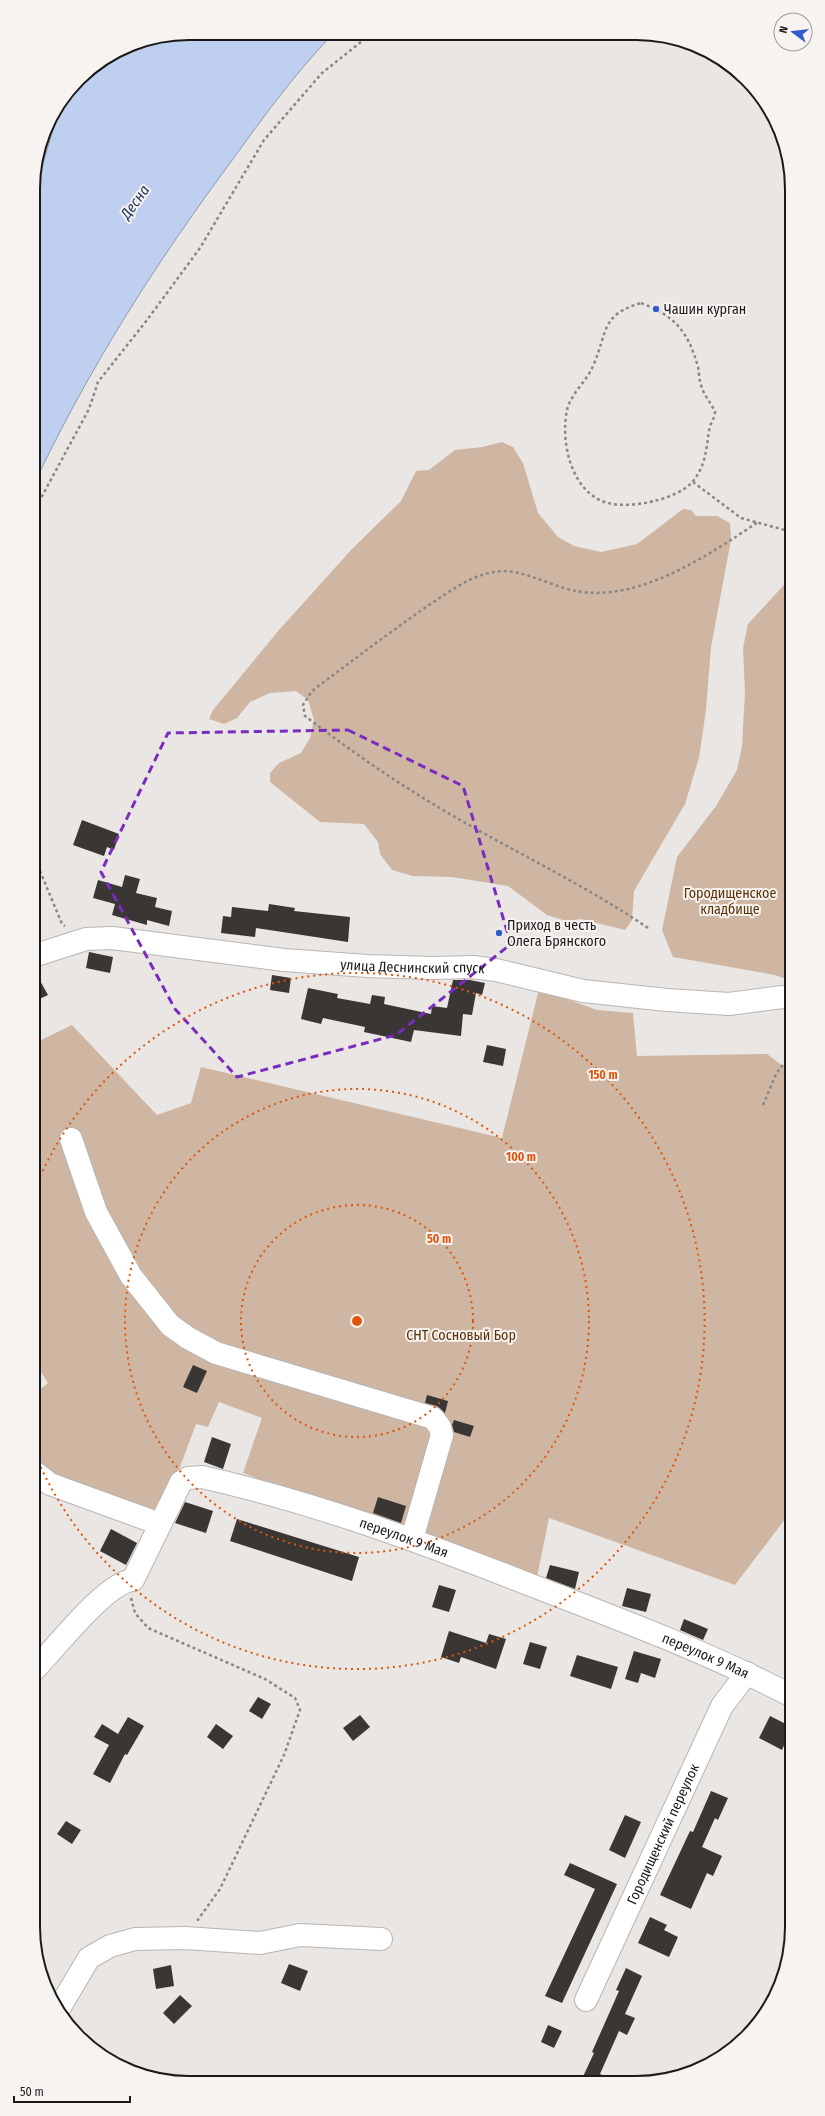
<svg xmlns="http://www.w3.org/2000/svg" width="825" height="2116" viewBox="0 0 825 2116" font-family="'Fira Sans Condensed',sans-serif">
<style>
.green{fill:#cfb6a2}
.water{fill:#bfcff0;stroke:#8e99b0}
.building{fill:#393634}
.lines{fill:none;stroke-linecap:round;stroke-linejoin:round}
.minor-casing{stroke:#b9b5b2;stroke-width:24}
.path{stroke:#898785;stroke-width:2.5;stroke-dasharray:3 3;stroke-linecap:butt}
.minor{stroke:#fff;stroke-width:22}
.marked{fill:none;stroke:#7b2cbf;stroke-width:3;stroke-dasharray:8 5;stroke-linejoin:round}
.ring{fill:none;stroke:#de560d;stroke-width:2;stroke-dasharray:2 4}
.poi-dot{fill:#325ccc;stroke:#f7f3f1;stroke-width:1.5}
.labels{text-anchor:middle;stroke-width:4;stroke-linejoin:round;paint-order:stroke}
.poi-label{font-size:14px;fill:#1b1a19;stroke:#f7f3f1;text-anchor:start}
.park-label{font-size:14px;fill:#593103;stroke:#f7f3f1}
.street-label{font-size:14px;fill:#1b1a19;stroke:#f7f3f1}
.water-label{font-size:15px;font-style:italic;fill:#1f315c;stroke:#f7f3f1}
.rim{fill:none;stroke:#1b1a19;stroke-width:2}
.centre{fill:#de560d;stroke:#f7f3f1;stroke-width:2}
.ring-label{font-size:12px;text-anchor:middle;font-weight:bold;fill:#de560d;stroke:#f7f3f1;stroke-width:4;stroke-linejoin:round;paint-order:stroke}
</style>
<rect width="100%" height="100%" fill="#eae6e3"/>
<path class="green" d="M60,106L33,197V179L49,120Z
M502,442L513,447L523,463L538,513L558,537L574,546L601,552L637,544L683,509L691,510L696,516H717L730,523L731,540L711,647L706,710L699,758L685,804L634,891L632,920L625,930L581,919L566,921L547,915L508,886L452,877L413,876L392,870L380,854L378,842L364,824L320,822L270,782V773L279,763L301,753L310,738L314,720L308,700L296,691L270,693L250,702L237,718L224,724L209,719L213,710L279,630L352,549L401,501L416,471L429,470L455,450L482,447Z
M792,576V981L775,975L673,957L662,930L677,857L716,806L737,770L742,746L745,692L743,648L748,624Z
M539,989L597,1010L633,1013L637,1056L767,1054L792,1073V1510L735,1585L549,1518L536,1582L243,1473L262,1418L219,1402L208,1427L196,1424L177,1475L155,1516L56,1478L33,1459V1395L48,1383L33,1360V1044L72,1025L157,1115L191,1103L201,1067L502,1138Z"/>
<path class="water" d="M189,33L333,34C297,71 264,116 233,159C155,264 89,368 33,486V197L60,106L86,72L130,45Z"/>
<path class="building" d="M82,820L119,834L114,850L107,847L104,856L73,845Z
M125,875L140,879L136,893L157,898L155,907L172,911L169,926L147,920V925L112,915L115,904L93,898L98,880L122,887Z
M269,904L295,908L294,911L350,917L348,942L256,928L255,937L221,933L223,916L231,917L232,907L268,911Z
M89,952L113,957L110,973L86,968Z
M33,968L48,995L33,1002Z
M272,975L291,978L289,993L270,990Z
M453,980H470L485,983L482,995L476,993L472,1015L463,1014L461,1036L414,1030L411,1042L364,1032L365,1027L323,1018L321,1024L301,1019L308,988L338,994L337,998L370,1004L372,995L385,997L384,1004L431,1014L432,1006L447,1008Z
M487,1045L506,1049L503,1066L483,1062Z
M193,1365L207,1371L197,1393L183,1387Z
M427,1395L448,1401L445,1413L437,1406L425,1403Z
M454,1420L474,1426L470,1437L454,1432L452,1425Z
M212,1437L231,1444L223,1469L204,1462Z
M378,1497L406,1506L401,1523L373,1513Z
M185,1502L213,1511L206,1533L175,1523Z
M237,1519L359,1557L352,1581L230,1541Z
M111,1529L137,1543L126,1565L100,1551Z
M550,1565L579,1572L575,1589L546,1578Z
M439,1585L456,1590L449,1612L432,1607Z
M627,1588L651,1594L646,1612L622,1606Z
M684,1619L708,1629L703,1640L680,1630Z
M449,1631L486,1643L489,1634L506,1639L496,1669L461,1657L459,1663L441,1657Z
M530,1642L547,1647L540,1669L523,1664Z
M634,1651L661,1659L655,1678L641,1673L638,1683L625,1679Z
M577,1655L618,1667L611,1689L570,1676Z
M258,1697L271,1704L262,1719L249,1711Z
M360,1715L370,1727L353,1741L343,1728Z
M770,1716L792,1727L782,1750L759,1738Z
M128,1717L144,1726L127,1755L125,1754L110,1783L93,1774L109,1745L94,1737L102,1724L118,1734Z
M216,1724L233,1736L223,1749L207,1737Z
M711,1791L728,1798L718,1820L715,1818L702,1847L722,1856L713,1876L707,1873L691,1909L660,1895L690,1831L693,1832Z
M625,1815L641,1822L625,1858L609,1850Z
M66,1821L81,1830L72,1844L57,1834Z
M570,1863L617,1884L562,2003L545,1996L595,1889L564,1875Z
M650,1917L667,1925L664,1930L678,1937L669,1957L638,1943Z
M289,1964L308,1971L300,1991L281,1983Z
M171,1965L174,1986L156,1989L153,1969Z
M626,1968L642,1976L625,2014L635,2018L627,2035L619,2031L600,2074L620,2083H580L594,2053L592,2052L619,1991L616,1990Z
M180,1995L192,2006L174,2024L163,2013Z
M548,2025L562,2031L554,2048L541,2042Z"/>
<g class="lines">
<defs>
<g id="minor">
<path id="s1" d="M33,956L86,939L112,938L284,960L367,966L432,968L473,967L496,970L583,991L667,1000L729,1004L782,997L792,999"/>
<path d="M71,1139L96,1212L131,1276L170,1325L188,1338L216,1353L433,1418L440,1427L442,1435L412,1539"/>
<path d="M33,1471L50,1484L160,1524"/>
<path id="s2" d="M33,1671C54,1650 106,1582 133,1580L181,1482L188,1478L202,1477C318,1503 426,1544 536,1587C622,1620 709,1653 792,1696"/>
<path id="s3" d="M586,2000L722,1706L747,1673"/>
<path d="M58,2010L89,1958L110,1946L135,1939L185,1938L260,1943L300,1935L381,1939"/>
</g>
</defs>
<use href="#minor" class="minor-casing"/>
<path class="path" d="M641,303C675,316 688,331 698,367C699,372 699,379 701,385C703,394 711,403 715,412C715,417 712,421 710,426C706,446 707,463 694,480C686,491 667,498 654,501C644,504 623,506 612,504C572,497 560,443 567,410C571,393 587,381 593,366C608,332 600,315 641,303Z
M693,482L741,518L792,532
M33,513L89,409L98,382L147,320L200,248L264,140L322,73L371,34
M33,854L62,924L65,926
M648,928C591,889 529,859 469,825C412,793 357,756 305,716L303,705L312,691C352,661 391,631 432,603C452,590 470,576 494,572C521,567 549,586 576,591C638,603 709,555 758,522
M763,1105L776,1074L792,1053
M131,1598L135,1613L148,1628L265,1679L295,1698L300,1710L284,1755L220,1889L197,1921"/>
<use href="#minor" class="minor"/>
</g>
<path class="marked" d="M348,730L463,786L511,944L396,1035L237,1077L175,1009L101,872L168,733Z"/>
<g class="ring">
<circle cx="357" cy="1321" r="116"/>
<circle cx="357" cy="1321" r="232"/>
<path d="M33 1193A348 348 0 1 1 33 1449"/>
</g>
<g class="poi-dot">
<circle cx="656" cy="309" r="4"/>
<circle cx="499" cy="933" r="4"/>
</g>
<g class="labels">
<g class="poi-label">
<text x="664" y="314">Чашин курган</text>
<text x="507" y="930">Приход в честь<tspan x="507" dy="16">Олега Брянского</tspan></text>
</g>
<g class="park-label">
<text x="730" y="898">Городищенское<tspan x="730" dy="16">кладбище</tspan></text>
<text x="461" y="1340">СНТ Сосновый Бор</text>
</g>
<g class="street-label">
<text dy="5" stroke="none"><textPath href="#s1" startOffset="384">улица Деснинский спуск</textPath></text>
<text dy="5" stroke="none"><textPath href="#s2" startOffset="479">переулок 9 Мая</textPath></text>
<text dy="5" stroke="none"><textPath href="#s2" startOffset="803">переулок 9 Мая</textPath></text>
<text dy="5" stroke="none"><textPath href="#s3" startOffset="183">Городищенский переулок</textPath></text>
</g>
<g class="water-label">
<text transform="translate(135 202) rotate(-54)" y="5">Десна</text>
</g>
</g>
<path d="M0 0H825V2116H0ZM189 40H636A149 149 0 0 1 785 189V1927A149 149 0 0 1 636 2076H189A149 149 0 0 1 40 1927V189A149 149 0 0 1 189 40Z" fill="#f7f3f1" fill-rule="evenodd"/>
<path class="rim" d="M189 40H636A149 149 0 0 1 785 189V1927A149 149 0 0 1 636 2076H189A149 149 0 0 1 40 1927V189A149 149 0 0 1 189 40Z"/>
<circle cx="357" cy="1321" r="6" class="centre"/>
<g class="ring-label">
<text x="603" y="1079">150 m</text>
<text x="521" y="1161">100 m</text>
<text x="439" y="1243">50 m</text>
</g>
<g transform="translate(793 32) rotate(285)"><circle r="19" fill="#f7f3f1" stroke="#9f9c9b"/>
<path d="M0-3L7 15L0 10L-7 15Z" fill="#325ccc"/>
<text y="-6" font-size="11" font-weight="bold" text-anchor="middle" fill="#1b1a19">N</text>
</g>
<path d="M14 2096v6h116v-6" fill="none" stroke="#1b1a19" stroke-width="2"/>
<text x="20" y="2096" font-size="12" fill="#1b1a19" stroke="#f7f3f1" stroke-width="3" paint-order="stroke">50 m</text>
</svg>
